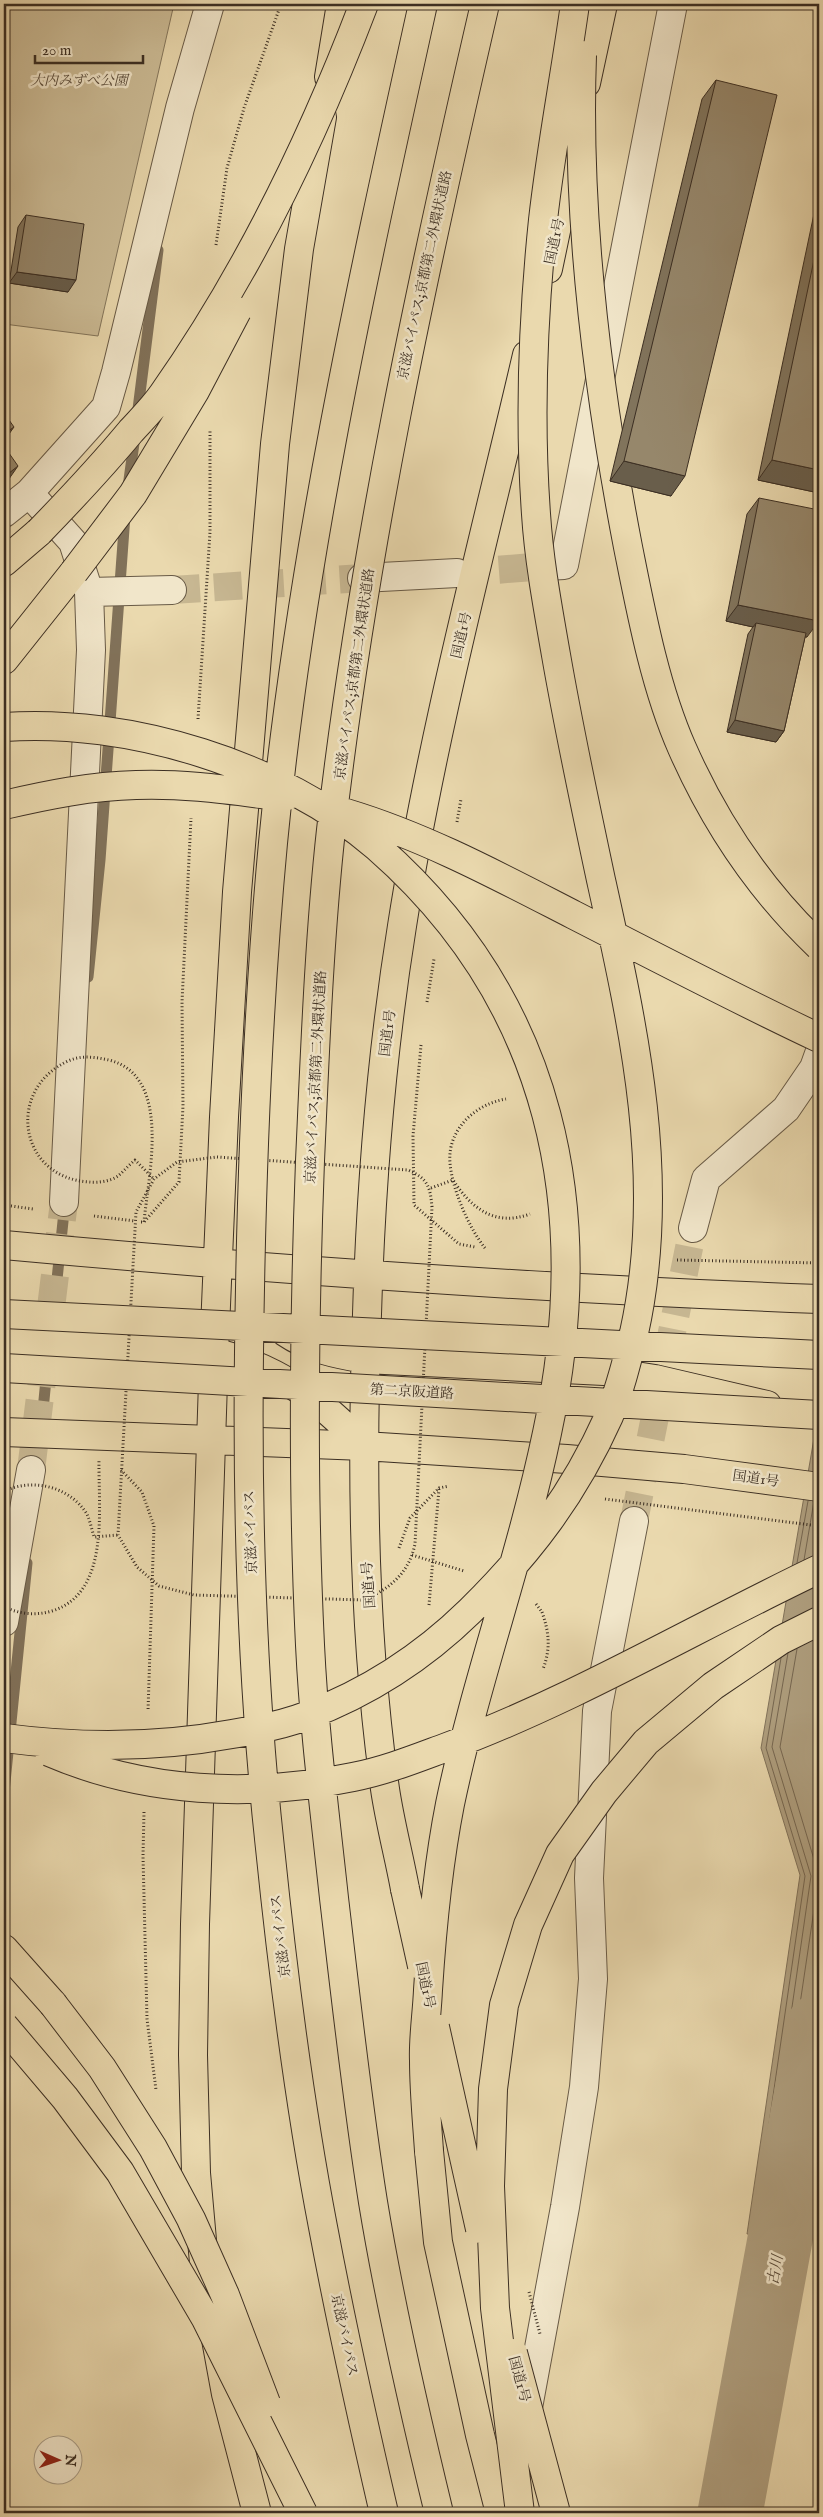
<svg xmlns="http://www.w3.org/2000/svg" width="823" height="2517" viewBox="0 0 823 2517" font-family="'IM FELL English','Noto Serif JP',serif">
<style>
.green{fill:#ccbc96;stroke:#84765c}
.water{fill:#af9f7f;stroke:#81725a}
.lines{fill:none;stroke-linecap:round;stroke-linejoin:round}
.shore{stroke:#766751;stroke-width:1}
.stream{stroke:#81725a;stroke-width:11}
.river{stroke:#af9f7f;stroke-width:65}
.minor-tunnel{stroke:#c7b792;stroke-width:28;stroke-dasharray:28 14;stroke-linecap:butt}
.minor-casing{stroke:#685a46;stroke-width:30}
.highway-casing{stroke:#3c2f23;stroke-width:30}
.path{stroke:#3c2f23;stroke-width:3;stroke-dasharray:1 2.5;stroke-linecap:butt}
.minor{stroke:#f1e6ca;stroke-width:28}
.highway{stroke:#ead9ae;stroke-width:28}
.highway-bridge-casing{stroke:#3c2f23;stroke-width:30;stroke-linecap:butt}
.path-bridge{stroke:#3c2f23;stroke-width:3;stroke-dasharray:1 2.5;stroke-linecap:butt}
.highway-bridge{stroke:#ead9ae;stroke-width:28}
.wall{fill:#81745c;stroke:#3c2f23}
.shaded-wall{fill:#695e4b;stroke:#3c2f23}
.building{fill:#96876b;stroke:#3c2f23}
.labels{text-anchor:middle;stroke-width:5;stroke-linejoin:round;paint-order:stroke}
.park-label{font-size:14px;font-style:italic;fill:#594b3a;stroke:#f1e6ca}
.street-label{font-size:14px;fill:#3c2f23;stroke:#f1e6ca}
.water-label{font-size:15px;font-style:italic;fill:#594b3a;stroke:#f1e6ca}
</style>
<rect width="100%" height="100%" fill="#ead9ae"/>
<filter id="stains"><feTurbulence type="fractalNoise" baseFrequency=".004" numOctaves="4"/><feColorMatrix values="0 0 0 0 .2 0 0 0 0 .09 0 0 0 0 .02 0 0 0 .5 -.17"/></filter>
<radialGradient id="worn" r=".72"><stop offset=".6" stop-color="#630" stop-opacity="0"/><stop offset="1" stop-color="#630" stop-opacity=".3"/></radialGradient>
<path class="green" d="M10,4H174L98,336L4,324V35Z"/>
<path class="water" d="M819,1409V2235L747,2234L800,1875L761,1748Z"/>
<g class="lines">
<path class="shore" d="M804,1560L814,1501
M797,1563L808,1501
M797,1649L780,1747L819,1876L769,2213L772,2216L819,2217
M788,1653L772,1747L811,1876L761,2221L763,2223L819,2224
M781,1658L766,1748L805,1876L754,2227L756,2229L819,2231"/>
<path class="stream" d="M137,417L158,250
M128,487L135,436
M88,977L100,860L125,515
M53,1318L65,1202
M37,1472L47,1369
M4,1792L27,1563"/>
<path class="river" d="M730,2513L819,2026"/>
<path class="minor-tunnel" d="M457,573L546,566
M172,590L362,578
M31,1470L64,1202
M634,1521L693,1228"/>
<defs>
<path id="minor" d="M29,493L73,542L89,592L91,650L64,1202
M4,513L29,493L106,407L116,372L180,108L210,4
M546,566L564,565L673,4
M362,578L457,573
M89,592L172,590
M693,1228L706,1179L786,1109L814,1068L819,1054
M4,1622L31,1470
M527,2413L565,2207L584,2087L593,1979L589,1878L597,1711L634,1521"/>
<path id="highway" d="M329,77L341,4
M586,83L603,4
M548,269L576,135
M4,562L39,532
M4,660L74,572
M4,1245C275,1270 547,1289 819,1299
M285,1332C310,1349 336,1354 365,1359L604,1371L655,1379L767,1405
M4,1341L214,1352C278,1368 320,1399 364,1446
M4,1432L364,1446L567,1459L684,1469L819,1487
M405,1889C399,1856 390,1823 385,1789C363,1633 361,1472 367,1314C371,1182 381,1057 402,926C432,734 483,544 527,355
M4,1949L53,2004
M429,2151L438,2242L480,2435L500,2513
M257,2513L226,2394L206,2285L196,2173L193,2055L195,1924L214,1352L224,1117L237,892L275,444L299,249L322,117"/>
</defs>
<use href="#minor" class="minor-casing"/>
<use href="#highway" class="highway-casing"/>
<path class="path" d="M216,245L227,168L244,108L281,4
M198,719L210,532V431
M457,822L461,799
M427,1002L434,959
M421,1045L413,1136L414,1205L459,1244L475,1247
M4,1205L33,1209
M94,1216L135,1221
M141,1222H144L179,1182L183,1106L182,1002L191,818
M485,1248C469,1228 452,1189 450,1163C447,1130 475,1104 506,1099
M121,1470L142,1492L154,1526L148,1711
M399,1548L410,1518L439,1488L449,1486
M429,1605L439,1489
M542,1612C549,1632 551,1648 543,1669
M144,1812L143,1856L147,2019L156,2090"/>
<use href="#minor" class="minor"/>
<use href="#highway" class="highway"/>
<defs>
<path id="highway-bridge" d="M582,55C576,219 597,386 628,547C641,612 655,687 682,748C715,823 760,890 819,946
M39,532C71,499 102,466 131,431C142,419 154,407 163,394C246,276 313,138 364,4
M74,572L133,494L195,391L237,311
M4,727C128,718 283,765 377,847C554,1002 595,1210 547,1433C521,1558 476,1679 450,1804C438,1865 432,1928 428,1990C427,2014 423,2038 424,2061C424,2091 427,2121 429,2151
M4,805C47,795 91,786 136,785C186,783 236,791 285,797
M346,813C426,837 500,877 574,915C656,957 736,999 819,1038
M4,1314L819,1355
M4,1368L819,1415
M4,1738C80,1748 156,1748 232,1734C256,1730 283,1725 306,1716C367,1693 424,1656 470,1611C530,1552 574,1494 609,1416C620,1390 627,1361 634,1333C668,1180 634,1029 601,880C585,805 569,730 556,655C548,609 539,561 536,514C529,416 533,317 543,220C551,148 565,76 575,4
M49,1752C144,1793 252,1798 353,1777C385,1771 417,1758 447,1747C576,1699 695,1628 819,1569
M405,1889L422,1966
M53,2004L102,2068L153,2148L191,2219L225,2295L266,2403
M4,2026L65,2098L120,2172L206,2319L303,2513
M435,2027L480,2229
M513,2353L556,2513
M384,2513C362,2418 341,2323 323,2227C299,2102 283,1975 270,1848C252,1684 247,1518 249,1352C251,1182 257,1013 273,843C300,561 362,281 423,4
M439,2513C414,2410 390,2306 373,2202C357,2101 346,2000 334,1898C325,1814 314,1729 310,1645C302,1483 304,1322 310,1161C315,1051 319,940 331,830C363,551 422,277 485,4
M520,2513L495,2308L490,2186L493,2089L504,2005L528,1925L560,1854L604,1792L646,1742L713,1686L781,1640L819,1621"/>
</defs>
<use href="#highway-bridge" class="highway-bridge-casing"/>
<path class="path-bridge" d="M217,1157L408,1170C428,1179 430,1186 432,1207L415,1544C409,1573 390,1589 363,1600L194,1595L159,1586L137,1567L118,1535L136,1212L154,1179L177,1162Z
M431,1188L453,1180C471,1208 495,1227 530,1214
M144,1222C148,1176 173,1076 109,1060C95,1057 81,1055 68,1061C5,1090 19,1178 89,1182C98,1183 111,1181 118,1176C124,1171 129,1165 135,1160L154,1179
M677,1260L819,1263
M4,1491C33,1478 69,1486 87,1514C90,1521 92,1530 94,1537L118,1535
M605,1499L819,1526
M412,1555L464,1571
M536,1604L542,1612
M4,1607C20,1614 35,1616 52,1611C111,1593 98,1508 99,1459
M529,2292L540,2334"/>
<use href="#highway-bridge" class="highway-bridge"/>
</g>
<path class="wall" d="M716,80L671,496L610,481L702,99Z
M819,190V493L758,480Z
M26,215L68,292L9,283L18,227Z
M759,498L807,637H805L784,731L776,742L727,732L748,634L753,627L726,621L747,514Z"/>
<path class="shaded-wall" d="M17,272L76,280L68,292L9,283Z
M14,427L4,441V434Z
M772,460L819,470V493L758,480Z
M624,461L685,476L671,496L610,481Z
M18,466L4,486V487V477Z
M738,605L819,621L807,637L755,627L756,623L753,627L726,621Z
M735,720L784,731L776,742L727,732Z"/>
<path class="building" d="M716,80L777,95L685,476L624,461Z
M26,215L84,224L76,280L17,272Z
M819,236V470L772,460Z
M4,413L14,427L4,434Z
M4,446L18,466L4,477Z
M759,498L819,510V621L738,605Z
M756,623L806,633L784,731L735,720Z"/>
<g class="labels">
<g class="park-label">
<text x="79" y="85">大内みずべ公園</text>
</g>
<g class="street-label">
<text transform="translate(554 241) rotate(-78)" y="5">国道1号</text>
<text transform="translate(424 275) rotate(-78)" y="5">京滋バイパス;京都第二外環状道路</text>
<text transform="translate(461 635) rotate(-77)" y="5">国道1号</text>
<text transform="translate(354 674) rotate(-82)" y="5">京滋バイパス;京都第二外環状道路</text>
<text transform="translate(387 1033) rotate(-83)" y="5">国道1号</text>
<text transform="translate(315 1077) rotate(-87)" y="5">京滋バイパス;京都第二外環状道路</text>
<text transform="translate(412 1391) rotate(3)" y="5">第二京阪道路</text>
<text transform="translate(756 1478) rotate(8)" y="5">国道1号</text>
<text transform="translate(250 1532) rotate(-92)" y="5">京滋バイパス</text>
<text transform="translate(368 1585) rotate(-94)" y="5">国道1号</text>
<text transform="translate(280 1936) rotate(-97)" y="5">京滋バイパス</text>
<text transform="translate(426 1985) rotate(78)" y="5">国道1号</text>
<text transform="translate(345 2335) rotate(78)" y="5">京滋バイパス</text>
<text transform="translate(520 2379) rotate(75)" y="5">国道1号</text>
</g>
<g class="water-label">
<text transform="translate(775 2270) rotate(-80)" y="5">古川</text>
</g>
</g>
<rect width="823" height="2517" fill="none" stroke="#ead9ae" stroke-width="20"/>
<rect x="5" y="5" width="813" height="2507" fill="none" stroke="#3c2f23" stroke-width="2.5"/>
<rect x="10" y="10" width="803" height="2497" fill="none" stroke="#3c2f23"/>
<g transform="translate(58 2460) rotate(92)"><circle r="24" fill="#f1e6ca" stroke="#a99d87"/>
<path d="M0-4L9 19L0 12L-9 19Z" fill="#8f2418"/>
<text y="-8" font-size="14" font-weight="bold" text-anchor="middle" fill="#3c2f23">N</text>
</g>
<path d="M35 55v8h108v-8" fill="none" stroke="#3c2f23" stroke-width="2.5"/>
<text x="42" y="55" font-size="15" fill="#3c2f23" stroke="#f1e6ca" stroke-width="4" paint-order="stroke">20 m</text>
<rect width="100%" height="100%" filter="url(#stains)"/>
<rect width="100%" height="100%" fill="url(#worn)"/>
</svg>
